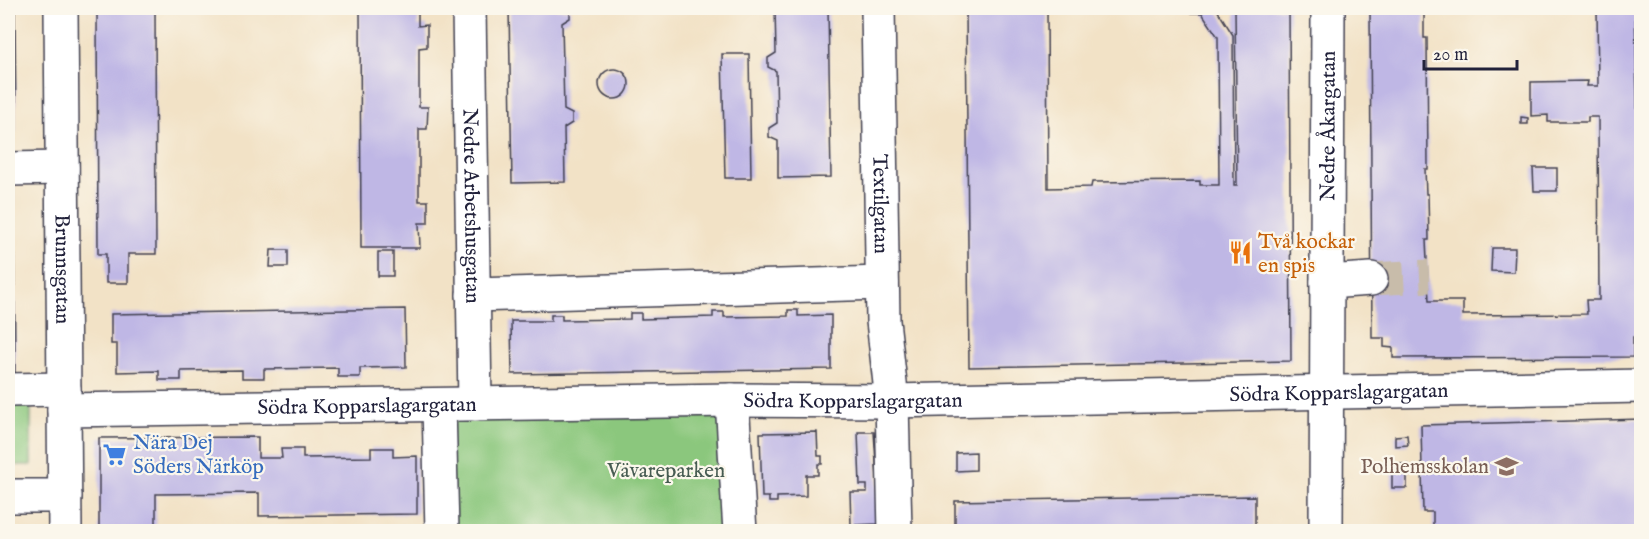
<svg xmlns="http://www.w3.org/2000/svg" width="1649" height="539" viewBox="0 0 1649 539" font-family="'IM FELL English',serif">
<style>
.green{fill:#8bc77d;stroke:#56745c;stroke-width:1.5}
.building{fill:#bfb7e5}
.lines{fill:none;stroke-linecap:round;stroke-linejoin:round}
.minor-tunnel{stroke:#c8bcaa;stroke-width:33;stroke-dasharray:33 16;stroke-linecap:butt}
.minor-casing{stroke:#413f50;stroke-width:36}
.minor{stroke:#fff;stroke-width:33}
.labels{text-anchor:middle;stroke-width:4.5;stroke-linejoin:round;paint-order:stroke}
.street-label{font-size:21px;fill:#22223b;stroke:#fbf7ec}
.food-label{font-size:21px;fill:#c56008;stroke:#fbf7ec;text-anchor:start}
.shop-label{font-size:21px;fill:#366cbe;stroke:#fbf7ec;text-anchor:start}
.education-label{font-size:21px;fill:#785e54;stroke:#fbf7ec;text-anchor:end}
.park-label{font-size:21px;fill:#475c52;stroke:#fbf7ec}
</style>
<rect width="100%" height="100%" fill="#fbf7ec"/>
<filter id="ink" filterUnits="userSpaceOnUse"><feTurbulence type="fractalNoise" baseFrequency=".0167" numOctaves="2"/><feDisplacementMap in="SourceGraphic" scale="12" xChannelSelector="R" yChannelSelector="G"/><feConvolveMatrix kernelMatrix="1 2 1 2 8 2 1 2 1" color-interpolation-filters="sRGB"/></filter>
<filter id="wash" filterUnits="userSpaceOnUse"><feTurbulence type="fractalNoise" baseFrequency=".008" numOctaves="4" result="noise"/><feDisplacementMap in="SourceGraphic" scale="24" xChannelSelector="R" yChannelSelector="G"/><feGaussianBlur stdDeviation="1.35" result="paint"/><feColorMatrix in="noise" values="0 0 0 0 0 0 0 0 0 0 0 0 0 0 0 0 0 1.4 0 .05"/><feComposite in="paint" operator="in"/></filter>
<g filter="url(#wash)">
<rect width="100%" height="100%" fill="#f2e2c6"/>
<path class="green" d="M8,405H31V465H8Z
M725,408L731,531H453L447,413Z"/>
<g id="blocks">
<path class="building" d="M8,8H15L16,132H8Z
M97,8H155L156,254H128V283H106V254H98Z
M360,8H418V26L427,25V47L419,48V107H428L427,129H419V201H428V223H419L420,248H361Z
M509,8L570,9V18L562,23L564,110L572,114V123L564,128L565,182L512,183Z
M775,8H828L831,177L778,178V141L769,137V128L777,123L776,71L768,67V58L776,53Z
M966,8H1047L1048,188L1091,187L1092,182L1200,181V185H1219L1218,37L1202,13H1191V8H1216L1233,35L1234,185H1237L1235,8H1289L1291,361L969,367Z
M1370,8H1427V13L1424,12V38H1427L1428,169H1425L1426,194H1428L1429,240H1426L1429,301H1463V315L1587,314L1586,300H1599L1598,117H1588V122H1548V115L1531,116V82L1588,81L1587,86H1598L1597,8H1635L1642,337H1633V357L1393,358V348L1384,347V338H1372Z
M722,54H749L751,178H725Z
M599 84a15 15 0 1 1 30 0a15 15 0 1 1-30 0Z
M1521,117L1528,118V124H1521Z
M1533,168H1557V191H1534Z
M8,187H14L15,383H8Z
M1492,248H1515L1514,272L1491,271Z
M271,250H288V267H270Z
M378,252H393V276H378Z
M405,309L406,367L360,368V377H338V368L264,369V378H242V370L181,371V380H159V371L117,372V344H111V314Z
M788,310H798V316L831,315V369L512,374L511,321H551V315H562V320L630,319V313H641V319L713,317V312H724V317L788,316Z
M1642,419V532H1433V512H1423L1421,425Z
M817,432L818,456H822V464H818V475H806V496L777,497V502H769V497H762L760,433Z
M858,432H874L880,524L851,525L850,492H867V485H860Z
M1407,435L1408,445L1395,446V436Z
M258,437V458H282L281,449H303V458L371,457V448H393V457L417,456V514L259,516V493L156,494V532H99V438Z
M976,452V470L956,471V453Z
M1392,464H1407V488H1392Z
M1255,496V532H955V501Z"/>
</g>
</g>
<g filter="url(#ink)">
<use href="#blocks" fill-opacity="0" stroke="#413f50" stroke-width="1.5"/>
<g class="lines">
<path class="minor-tunnel" d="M1371,279L1429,276"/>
<defs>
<g id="minor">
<path id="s1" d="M61,8L65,532"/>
<path id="s2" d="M469,8L475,404"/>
<path id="s3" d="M878,8L883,321L892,401L895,532"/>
<path d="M8,169L62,168"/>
<path d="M1327,282L1371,279"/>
<path d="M473,295L882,283"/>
<path d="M8,390L64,389"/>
<path d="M732,400L740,532"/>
<path d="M439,405L442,532"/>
<path id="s4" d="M64,410L732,400L892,401L1642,386"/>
<path d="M8,496H65"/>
<path id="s5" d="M1326,532L1328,8"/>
</g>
</defs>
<use href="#minor" class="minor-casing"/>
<use href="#minor" class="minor"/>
</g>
</g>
<defs>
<symbol id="restaurant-bare" viewBox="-9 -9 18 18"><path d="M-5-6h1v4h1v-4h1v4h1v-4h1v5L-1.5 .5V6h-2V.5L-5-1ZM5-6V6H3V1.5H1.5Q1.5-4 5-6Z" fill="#e8710a" stroke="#fbf7ec" stroke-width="2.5" paint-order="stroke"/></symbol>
<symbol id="supermarket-bare" viewBox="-9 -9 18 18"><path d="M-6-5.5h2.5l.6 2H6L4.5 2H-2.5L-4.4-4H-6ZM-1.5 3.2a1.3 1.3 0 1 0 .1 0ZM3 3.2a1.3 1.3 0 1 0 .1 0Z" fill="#3f7fe0" stroke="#fbf7ec" stroke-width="2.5" paint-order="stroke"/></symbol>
<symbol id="school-bare" viewBox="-9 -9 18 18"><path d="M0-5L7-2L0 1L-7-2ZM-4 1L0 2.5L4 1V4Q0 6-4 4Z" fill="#8d6e63" stroke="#fbf7ec" stroke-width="2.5" paint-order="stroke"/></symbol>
</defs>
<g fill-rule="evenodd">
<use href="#restaurant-bare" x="1224" y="236" width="33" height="33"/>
<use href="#supermarket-bare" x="98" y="438" width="33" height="33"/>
<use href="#school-bare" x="1490" y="450" width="33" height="33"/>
</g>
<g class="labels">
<g class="street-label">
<text dy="7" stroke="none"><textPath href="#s5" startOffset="406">Nedre Åkargatan</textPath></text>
<text dy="7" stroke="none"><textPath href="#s3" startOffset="196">Textilgatan</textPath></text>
<text dy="7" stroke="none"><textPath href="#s2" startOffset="198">Nedre Arbetshusgatan</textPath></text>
<text dy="7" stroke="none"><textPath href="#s1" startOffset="261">Brunnsgatan</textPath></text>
<text dy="7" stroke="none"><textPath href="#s4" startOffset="1275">Södra Kopparslagargatan</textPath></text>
<text dy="7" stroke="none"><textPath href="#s4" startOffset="789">Södra Kopparslagargatan</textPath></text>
<text dy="7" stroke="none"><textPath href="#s4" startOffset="303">Södra Kopparslagargatan</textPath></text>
</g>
<g class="food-label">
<text x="1258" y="248">Två kockar<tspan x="1258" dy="24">en spis</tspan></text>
</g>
<g class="shop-label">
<text x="133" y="449">Nära Dej<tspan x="133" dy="24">Söders Närköp</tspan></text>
</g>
<g class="education-label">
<text x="1489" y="473">Polhemsskolan</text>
</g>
<g class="park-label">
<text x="666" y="477">Vävareparken</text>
</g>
</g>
<rect width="1649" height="539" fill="none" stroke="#fbf7ec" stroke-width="30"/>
<path d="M1424 60v9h93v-9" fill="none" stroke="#22223b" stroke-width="3"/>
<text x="1433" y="60" font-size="18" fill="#22223b" stroke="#fbf7ec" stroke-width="4.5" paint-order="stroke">20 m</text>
</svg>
